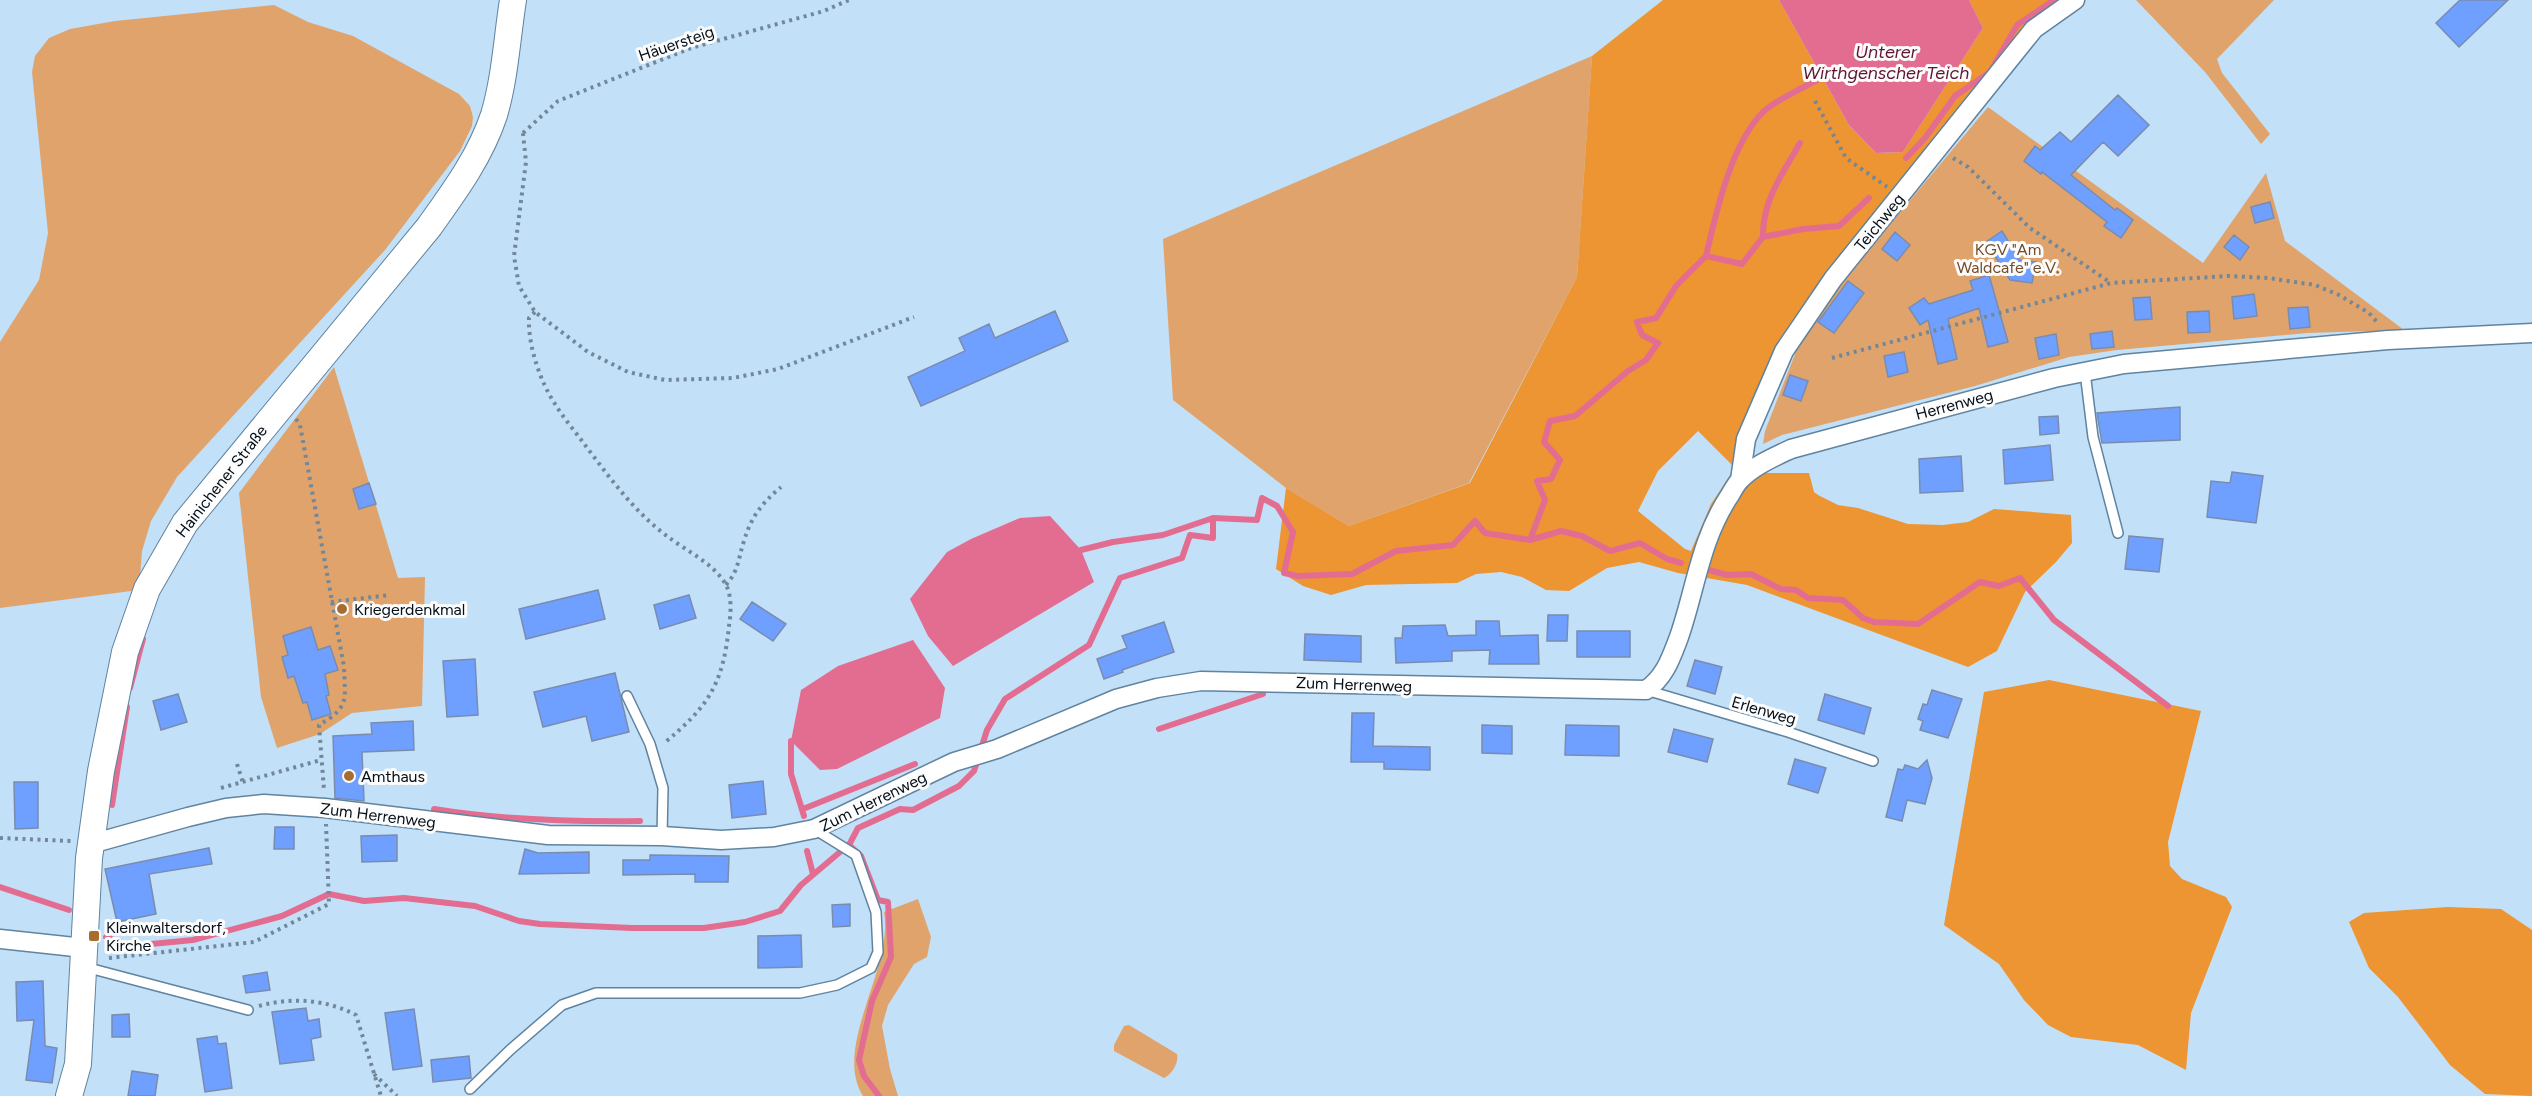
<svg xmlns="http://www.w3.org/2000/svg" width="2532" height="1096" viewBox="0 0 2532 1096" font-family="Figtree,sans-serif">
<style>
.green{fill:#e0a36b}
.forest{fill:#ed9433;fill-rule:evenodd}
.water{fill:#e36d90}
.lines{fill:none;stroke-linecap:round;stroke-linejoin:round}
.stream{stroke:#e36d90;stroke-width:6}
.building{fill:#6f9fff;stroke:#798cb0;stroke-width:1.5}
.lane-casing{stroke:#60839f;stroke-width:12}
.street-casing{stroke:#60839f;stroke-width:21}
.secondary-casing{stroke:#60839f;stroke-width:28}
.path{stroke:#72889a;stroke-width:4;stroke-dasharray:3 4.5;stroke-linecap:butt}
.lane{stroke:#fff;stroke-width:9}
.street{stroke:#fff;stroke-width:18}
.secondary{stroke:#fff;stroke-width:26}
.poi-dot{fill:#a96c2f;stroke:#fcfcfc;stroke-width:2}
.labels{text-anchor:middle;stroke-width:6;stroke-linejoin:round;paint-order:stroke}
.street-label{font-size:16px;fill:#030e18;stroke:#fcfcfc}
.park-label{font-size:16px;fill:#724c28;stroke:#fcfcfc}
.poi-label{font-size:16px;fill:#030e18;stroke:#fcfcfc;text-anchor:start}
.water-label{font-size:18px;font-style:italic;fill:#601631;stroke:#fcfcfc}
</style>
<rect width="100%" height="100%" fill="#c2e0f8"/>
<path class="green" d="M2136,0H2274L2217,59L2222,73L2270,134L2261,144L2205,72Z
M274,5L308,22L353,36L459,94L470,106L473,117L472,126L460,151L385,250L177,477L151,521L142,551L139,590L0,608V342L39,280L48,233L32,72L35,56L49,38L70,29L115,21Z
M1592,56L1577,277L1469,483L1349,526L1286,488L1173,400L1163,239Z
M1988,107L2203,263L2266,173L2285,241L2404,330L2307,333L2117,350L2069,357L1975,386L1782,435L1763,444L1765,431L1797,349L1841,283Z
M334,367L398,578L425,577L422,706L352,713L320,734L277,748L261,697L239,493Z
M918,899L931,937L927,957L914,964L888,1005L882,1026L890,1069L898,1096H863C832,1047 894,968 884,912Z
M1129,1025L1177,1054C1179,1063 1172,1074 1164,1078L1114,1051V1045L1124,1026Z"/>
<path class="forest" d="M1663,0H1779L1849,125L1876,153L1903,152L1983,28L1969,0H2059L2029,19L1973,93L1826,273L1779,348L1747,462L1766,473H1809L1814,492L1818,495L1838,505L1858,508L1908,524L1943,525L1968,522L1994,509L2071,515L2072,543L2056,562L2025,592L1997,651L1968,667L1747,585L1678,573L1639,562L1607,568L1569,591L1546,590L1522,577L1501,572L1476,574L1457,583L1366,585L1331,595L1303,586L1276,569L1286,488L1349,526L1470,483L1577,277L1592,56ZM1698,431L1735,468L1711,504L1691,551L1685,549L1638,511L1658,471Z
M2049,680L2201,711L2168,842L2170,866L2182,879L2226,897L2232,907L2191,1013L2186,1070L2138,1045L2071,1037L2048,1025L2024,1000L1999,964L1944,925L1984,692Z
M2448,907L2501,909L2532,930V1096L2485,1094L2450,1065L2398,997L2369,968L2349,922L2364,913Z"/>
<path class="water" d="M1779,0H1969L1983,28L1903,152L1876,153L1849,125Z
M1050,516L1081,550L1094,582L953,666L928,636L910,599L947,552L971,539L1020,518Z
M913,640L945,688L940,718L837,769L820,770L791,741L801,690L838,666Z"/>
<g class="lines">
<path class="stream" d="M1906,158L1925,138L1955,96L1990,72L2017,25L2054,0
M1763,237C1762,201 1783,173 1800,143
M1706,256C1716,213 1731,144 1763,112C1775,100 1807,86 1823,77
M1530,540L1545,500L1537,481L1551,479L1560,460L1544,442L1550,421L1575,416L1628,371L1646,360L1658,343L1642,335L1637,322L1656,318L1676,286L1706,256L1742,264L1763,237L1803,229L1839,226L1869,198
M1081,550L1113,542L1163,535L1213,518
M1709,570L1727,575L1751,574L1781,589L1796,590L1808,598L1843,600L1863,618L1874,622L1918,624L1980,582L1999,586L2020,578L2054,620L2168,706
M130,688L143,639
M1159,729L1263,694
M791,741V774L804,816
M112,805L127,707
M434,809C502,820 571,822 640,821
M803,809L915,764
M807,851L813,874
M0,887L69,910
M106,937L130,946L193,940L282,916L329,894L364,901L404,898L475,906L519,921L540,924L632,928H704L745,922L780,911L801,885L840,852
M879,1096L864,1076L859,1060L872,1001L891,957L888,902L878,900L861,856L849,845L858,828L900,809L913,810L959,786L974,771L987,730L1005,699L1089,645L1120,578L1182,558L1190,535L1213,538V518L1257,520L1262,498L1277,506L1293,532L1284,573L1298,576L1352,574L1396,551L1453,545L1475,521L1485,533L1530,540L1561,531L1582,536L1610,551L1640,543L1667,559L1681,563"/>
</g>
<path class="building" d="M2460,0H2508L2459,47L2436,23Z
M2118,95L2149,125L2118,156L2103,142L2071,175L2115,210L2117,208L2133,220L2121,238L2104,226L2107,222L2042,172L2041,174L2024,161L2035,146L2040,150L2060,132L2071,142Z
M2270,202L2274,218L2255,223L2251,207Z
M2002,231L2020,260L2036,262L2032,283L2010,280L1986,242Z
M1895,232L1910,245L1897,261L1882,249Z
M2234,235L2249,247L2240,260L2224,247Z
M1989,275L2008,342L1988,347L1979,308L1948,319L1957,359L1938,364L1928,320L1920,325L1909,308L1924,298L1929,304L1973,290L1970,281Z
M1848,281L1864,293L1834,333L1818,322Z
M2254,294L2257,316L2234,319L2232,297Z
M2150,297L2152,319L2135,320L2133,298Z
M2308,307L2310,327L2290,329L2288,308Z
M1055,311L1068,341L921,406L908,377L965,351L959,338L989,324L995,338Z
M2209,311L2210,332L2188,333L2187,312Z
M2112,331L2114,347L2092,349L2090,334Z
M2056,334L2059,355L2039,359L2035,338Z
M1904,352L1908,372L1888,377L1884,356Z
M1790,375L1808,381L1801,401L1783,395Z
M2180,407V440L2102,443L2097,413Z
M2058,416L2059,433L2040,435L2039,417Z
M2050,445L2053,480L2005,484L2003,450Z
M1961,456L1963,491L1920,493L1919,459Z
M2232,472L2263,476L2256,523L2207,517L2211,481L2230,483Z
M369,483L376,504L359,509L353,489Z
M2129,536L2163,539L2159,572L2125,569Z
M598,590L605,619L526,639L519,609Z
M689,595L696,618L660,629L654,605Z
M752,602L786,624L773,641L740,619Z
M1548,615H1568L1567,641H1547Z
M1476,621H1499L1500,636L1538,635L1539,664H1489L1490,650L1452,651V661L1396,663L1395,638H1402L1403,626L1445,625L1448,636L1476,635Z
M1164,622L1174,652L1122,670L1123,672L1104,679L1097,659L1127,648L1122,636Z
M311,627L318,650L330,646L338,670L325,674L329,695L326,696L331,714L312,720L307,702L303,703L294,676L288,678L282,657L288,655L283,636Z
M1577,631H1630V657H1577Z
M1305,634L1361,636V662L1304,660Z
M475,659L478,715L447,717L443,661Z
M1695,660L1722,667L1715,694L1687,686Z
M615,673L629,732L592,741L586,716L543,727L534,692Z
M1932,690L1962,699L1948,738L1920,730L1923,721L1918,719L1923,704L1927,705Z
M178,694L187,722L161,730L153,701Z
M1825,694L1871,708L1864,734L1818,720Z
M1352,713H1374L1373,746L1430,747V770L1384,769V762H1351Z
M413,721L414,750L362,752L364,801L335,798L333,736L372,734L371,723Z
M1482,725L1512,726V754L1482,753Z
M1566,725L1619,726V756L1565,755Z
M1674,729L1713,739L1707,762L1668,752Z
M1795,759L1826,768L1818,793L1788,784Z
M1927,760L1932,778L1925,804L1907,800L1902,821L1886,817L1898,769L1903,770L1905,765L1918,769Z
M763,781L766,814L732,818L729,785Z
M14,782H38V828L15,829Z
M275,827H294V849H274Z
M397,835V861L362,862L361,836Z
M209,848L212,864L149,874L156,914L117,922L105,869Z
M525,849L538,853L589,852V873L519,874Z
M650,855L729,856L728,882H695V874L623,875V860H650Z
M850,904V926L833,927L832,905Z
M801,935L802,967L758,968V936Z
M267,972L270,990L246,993L243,976Z
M43,981L45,1046L57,1048L52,1083L26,1080L34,1020L17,1021L16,982Z
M306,1008L308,1021L319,1019L321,1037L311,1039L314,1060L280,1064L272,1012Z
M414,1009L422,1066L393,1070L385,1013Z
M129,1014L130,1037H112V1015Z
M217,1036L218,1044L226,1043L232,1088L205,1092L197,1039Z
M469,1056L471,1078L433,1082L431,1060Z
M132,1071L158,1075L155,1096H128Z"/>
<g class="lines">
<defs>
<path id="lane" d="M2085,372L2093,437L2118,533
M1646,690L1788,732L1873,761
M627,696L650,744L663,788L662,836
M85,967L248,1010
M470,1089L510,1050L562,1005L596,993H800L837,985L871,968L878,952L876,912L856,855L814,829"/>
<path id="street" d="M1740,480L1746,439L1784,351L1833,279L2034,29L2075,0
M91,844L188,817L226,808L264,804L325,808L548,835L662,836L721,840L774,837L814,829L954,762L997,749L1116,699L1157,688L1201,681L1646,690C1665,677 1671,658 1679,637C1696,588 1700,540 1730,495C1733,490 1736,484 1740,480C1753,466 1774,457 1791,449L2054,378L2124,364L2388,340L2532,333
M0,939L84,948"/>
<path id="secondary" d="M69,1096L78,1064L89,858L101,771L125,652L147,589L185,523L429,227C454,192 480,157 494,115C505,78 507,38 513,0"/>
</defs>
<use href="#lane" class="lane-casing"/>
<use href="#street" class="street-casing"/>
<use href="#secondary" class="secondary-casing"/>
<path class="path" d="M1815,101L1846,158L1887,187
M523,133L526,162L514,256L519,286L535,312L588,352L628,372L665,380L733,378L778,369L914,317
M523,133L558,101L691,48L824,11L849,0
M1953,158L1968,167L2030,228L2111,283
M535,312L529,318C528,346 540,381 555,404C563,417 573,429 582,441C607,474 633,511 667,536C686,551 714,563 726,585C732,596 731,614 729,626C723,685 708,707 663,744
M1832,358L2111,283L2228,276L2268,278L2315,285L2339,295L2369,313L2378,323
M296,419L300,425L344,667C345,700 350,707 319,725L324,790
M726,585C739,570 738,559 744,541C751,517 762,503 781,487
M331,602L390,595
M237,764L243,783
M221,788L321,760
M0,838L71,841
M109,958L254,942L329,904L326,824
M259,1006C292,997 325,999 356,1015L381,1096
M374,1074L397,1096"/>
<use href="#lane" class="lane"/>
<use href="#street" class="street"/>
<use href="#secondary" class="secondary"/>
</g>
<g class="poi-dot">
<circle cx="342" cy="609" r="6"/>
<circle cx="349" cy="776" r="6"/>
<rect x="88" y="930" width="12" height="12" rx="3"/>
</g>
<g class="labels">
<g class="street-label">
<text transform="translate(676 43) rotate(-19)" y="6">Häuersteig</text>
<text transform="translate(1879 222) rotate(-51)" y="6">Teichweg</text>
<text transform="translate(1954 404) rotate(-15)" y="6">Herrenweg</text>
<text transform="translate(221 481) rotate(-52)" y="6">Hainichener Straße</text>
<text transform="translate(1354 684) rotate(2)" y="6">Zum Herrenweg</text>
<text transform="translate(1764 710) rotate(16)" y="6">Erlenweg</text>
<text transform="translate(873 801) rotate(-26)" y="6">Zum Herrenweg</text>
<text transform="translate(378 815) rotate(7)" y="6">Zum Herrenweg</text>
</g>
<g class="park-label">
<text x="2008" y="255">KGV "Am<tspan x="2008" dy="18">Waldcafe" e.V.</tspan></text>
</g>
<g class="poi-label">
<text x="354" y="615">Kriegerdenkmal</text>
<text x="361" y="782">Amthaus</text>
<text x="106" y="933">Kleinwaltersdorf,<tspan x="106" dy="18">Kirche</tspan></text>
</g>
<g class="water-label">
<text x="1886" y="58">Unterer<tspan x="1886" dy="21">Wirthgenscher Teich</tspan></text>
</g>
</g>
</svg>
